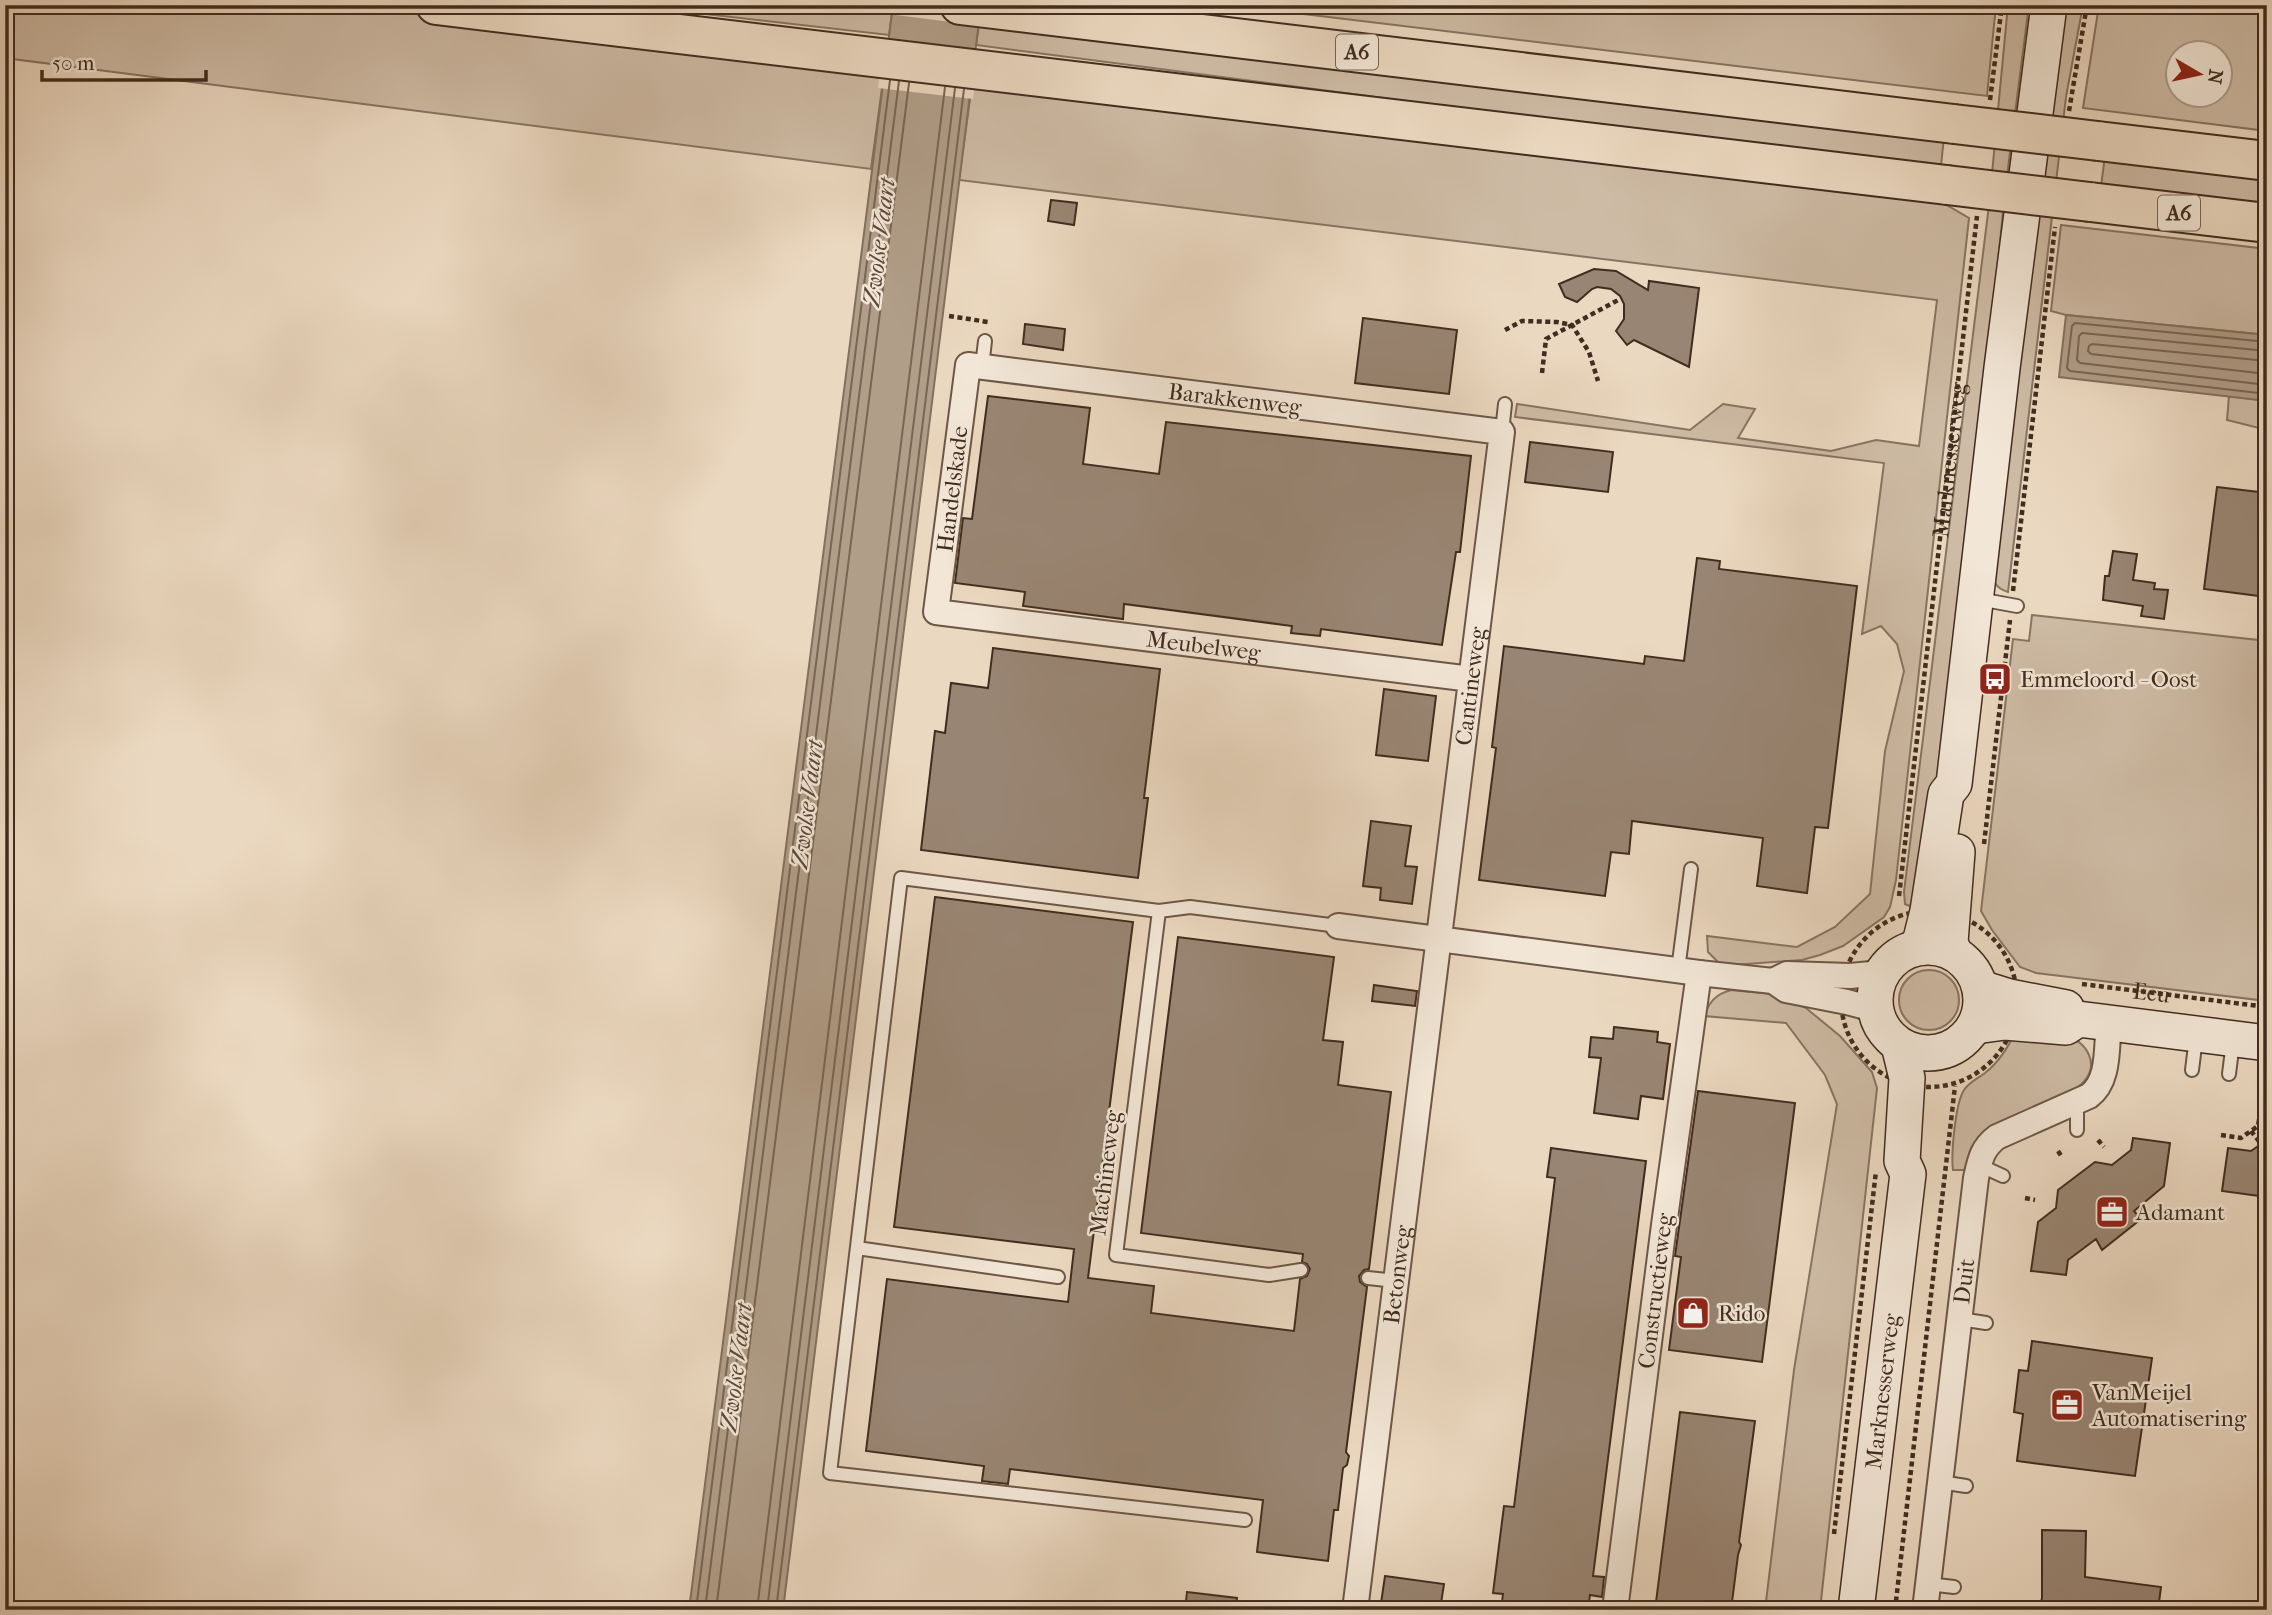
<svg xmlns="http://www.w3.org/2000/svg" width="2272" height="1615" viewBox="0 0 2272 1615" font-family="'IM FELL French Canon',serif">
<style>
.green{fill:#cebba5;stroke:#887462;stroke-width:2;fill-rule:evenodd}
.water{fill:#b19e89;stroke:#84705f;stroke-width:2}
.pier{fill:#ebd8c0}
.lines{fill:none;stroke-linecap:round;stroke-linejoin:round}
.shore{stroke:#796554;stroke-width:2}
.building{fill:#998573;stroke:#412c1f;stroke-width:2}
.lane-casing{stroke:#6c5747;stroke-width:16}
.street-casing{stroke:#6c5747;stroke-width:28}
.secondary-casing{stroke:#412c1f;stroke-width:38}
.highway-casing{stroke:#412c1f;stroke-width:42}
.path{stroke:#412c1f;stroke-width:4.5;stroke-dasharray:5 3.5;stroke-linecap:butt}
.lane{stroke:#f2e6d6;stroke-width:12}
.street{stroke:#f2e6d6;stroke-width:24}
.secondary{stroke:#f2e6d6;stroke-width:35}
.highway{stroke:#ebd8c0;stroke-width:38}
.highway-bridge-casing{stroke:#412c1f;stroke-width:42;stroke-linecap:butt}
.highway-bridge{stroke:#ebd8c0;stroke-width:38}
.labels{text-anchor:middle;stroke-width:5;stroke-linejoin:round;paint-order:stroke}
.shield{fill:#f2e6d6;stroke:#766456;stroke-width:2}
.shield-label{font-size:21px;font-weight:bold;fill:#412c1f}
.street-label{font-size:23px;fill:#412c1f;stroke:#f2e6d6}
.poi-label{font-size:23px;fill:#412c1f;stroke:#f2e6d6;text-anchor:start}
.water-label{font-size:24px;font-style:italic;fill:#5d483a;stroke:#f2e6d6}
</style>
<rect width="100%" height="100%" fill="#ebd8c0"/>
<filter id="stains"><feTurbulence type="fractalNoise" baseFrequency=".00286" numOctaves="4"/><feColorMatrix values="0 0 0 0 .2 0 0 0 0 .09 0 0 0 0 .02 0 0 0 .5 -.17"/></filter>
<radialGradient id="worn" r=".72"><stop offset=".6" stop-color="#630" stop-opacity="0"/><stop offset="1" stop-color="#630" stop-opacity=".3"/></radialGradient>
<path class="green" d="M5,5H361L885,66L871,169L5,58Z
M626,5H893L889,35Z
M1229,5H1996L1987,96Z
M2008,5H2029L2007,176L1944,764L1912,907L1905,904L1904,892L1989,205Z
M2066,5H2083L2066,97L2008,592C1994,588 1993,580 1991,567Z
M2099,5H2267V131L2083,108ZM2178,52H2220V94H2178Z
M981,11L1944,137L1941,166L1630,130L976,45Z
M973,77L1931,196L1969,218L1896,880L1890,907L1884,917L1843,946L1820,955L1802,960L1733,965L1719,963L1708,952L1707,936L1797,947L1835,927L1870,894L1885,751L1904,671L1897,644L1881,626L1862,634L1884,463L1515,417L1517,404L1690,430L1723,404L1755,409L1738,438L1831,451L1876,440L1919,446L1937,300L959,180Z
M2105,156L2267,173V209L2101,186Z
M2061,225L2267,249V335L2066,315L2051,311Z
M2229,396L2267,401V430L2227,420Z
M2032,615L2267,641V1001L2036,973L2020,967L1992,930L1981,911L2013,639L2029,641Z
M1899 1000a30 30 0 1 1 60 0a30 30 0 1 1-60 0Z
M1731,990L1773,994L1806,1008L1840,1036L1872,1072L1877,1088L1820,1610H1765L1794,1370L1837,1104L1825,1075L1786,1023L1704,1016C1709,1002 1716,994 1731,990Z
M2016,1030C2041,1032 2078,1029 2089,1055C2107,1096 2009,1115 1985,1132C1973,1141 1969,1156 1966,1170H1953C1951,1155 1955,1104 1964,1090C1969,1082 1977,1079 1985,1073C1999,1062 2009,1046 2016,1030Z"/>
<path class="water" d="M893,5H981L783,1610H689Z
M2066,315L2267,335V401L2059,377Z"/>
<path class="pier" d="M889,5H985L982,26L888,14Z
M885,40L979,51L973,99L878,88Z"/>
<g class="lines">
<path class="shore" d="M2267,342L2075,323L2072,326L2067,368L2070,371L2267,394
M2267,351L2082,333L2079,336L2077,360L2080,363L2267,385
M2267,361L2092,344L2089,346L2088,351L2091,354L2267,374
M696,1610L890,80
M705,1610L899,81
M716,1610L909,83
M757,1610L945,87
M767,1610L955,88
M776,1610L964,89"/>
</g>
<path class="building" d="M1051,200L1077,203L1074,225L1048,221Z
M1594,269L1616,271L1648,290L1649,281L1699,288L1689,367L1634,340L1627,345L1616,331L1624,319V304L1620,296L1611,289L1597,287L1592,289L1577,302L1565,297L1559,284Z
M1363,318L1457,330L1449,394L1355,383Z
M1025,324L1065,329L1063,350L1023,344Z
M988,396L1090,408L1083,464L1159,474L1166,422L1471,456L1460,552H1456L1442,645L1321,629L1320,636L1291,633L1292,626L1124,604L1123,619L1023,606L1025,592L955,583L963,518L972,519Z
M1530,442L1613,452L1608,492L1525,482Z
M2217,487L2267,493V597L2204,589Z
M2113,551L2137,554L2133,580L2155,583L2154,589L2168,590L2164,619L2141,616L2143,606L2103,600L2105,576H2109Z
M1697,558L1720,561L1719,569L1857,586L1828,828L1815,827L1807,893L1757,886L1763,838L1632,821L1629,854L1611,852L1605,896L1479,880L1496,748L1492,747L1504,646L1644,664L1645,656L1684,661Z
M993,648L1160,669L1144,798H1148L1138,878L921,850L935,731L945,733L951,683L988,688Z
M1384,689L1436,696L1428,761L1376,755Z
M1371,821L1411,826L1405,866L1417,867L1412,904L1380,900L1381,888L1363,886Z
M935,897L1133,922L1088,1278L1154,1286L1151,1313L1294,1331L1300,1279L1307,1276L1310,1269L1307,1264L1302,1262L1303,1254L1141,1233L1178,937L1334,957L1323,1040L1343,1042L1338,1085L1391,1092L1369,1269L1364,1270L1359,1276L1360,1282L1367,1287L1346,1452L1349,1456L1347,1465L1343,1468L1338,1510H1334L1328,1561L1257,1552L1263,1500L1010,1469L1008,1484L982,1481L984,1466L866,1451L887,1279L1068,1302L1074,1249L894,1227Z
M1374,985L1417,991L1415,1006L1372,1001Z
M1614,1027L1658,1032L1657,1042L1670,1044L1663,1099L1641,1096L1638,1119L1594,1113L1601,1058L1589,1057L1591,1037L1613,1039Z
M1698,1091L1795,1103L1762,1362L1669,1350L1681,1257L1675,1256Z
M2133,1138L2170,1143L2164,1186L2134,1211L2141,1219L2102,1250L2096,1239L2068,1260L2066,1275L2031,1271L2038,1222L2056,1208L2058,1190L2095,1162L2112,1165L2131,1150Z
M2267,1140V1197L2222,1191L2228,1148L2251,1151Z
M1551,1148L1646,1161L1593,1576L1604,1577L1602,1597L1590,1595L1588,1610H1501L1503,1594L1493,1593L1504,1506L1514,1507L1555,1178L1547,1177Z
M2032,1341L2152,1358L2135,1476L2017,1461L2023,1414L2014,1412L2019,1370L2028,1371Z
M1680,1412L1755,1421L1739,1542L1741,1545L1738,1555L1731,1610H1655Z
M2042,1530L2086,1531L2085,1577L2161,1587L2158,1610H2039L2042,1598Z
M1385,1576L1444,1584L1440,1610H1380Z
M1187,1592L1237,1598L1236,1610H1185Z"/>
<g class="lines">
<defs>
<path id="lane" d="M982,367L985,341
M1502,432L1505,404
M1979,599L2017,606
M1159,911L1116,1255L1269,1275L1301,1270
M1678,970L1691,869
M2192,1070L2196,1038
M2229,1074L2233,1042
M2073,1103L2077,1113V1130
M1979,1165L2003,1176
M857,1248L1058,1277
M1368,1278L1396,1281
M1960,1319L1986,1323
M1940,1482L1966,1486
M1245,1520L830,1473L901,878L1159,911L1190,907L1338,926
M1928,1584L1954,1587"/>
<g id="street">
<path d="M1338,926L1699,973L1664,1225L1615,1610"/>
<path d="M1699,973L1773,981L1786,990L1847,1002L1866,1007L1877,1014"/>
<path d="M1773,981L1787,974L1850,976L1882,973"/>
<path id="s3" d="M1355,1610L1502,432L968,365L936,612L1471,679"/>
<path id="s4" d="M1925,1610L1976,1178C1980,1160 1982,1148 1997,1137L2089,1096C2110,1081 2106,1047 2109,1023"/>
</g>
<g id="secondary">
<circle cx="1928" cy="1000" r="53"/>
<path d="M1916,948L1921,939L1928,911L1946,794L1954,784L2002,368L2049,5"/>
<path d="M1954,953L1950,942L1957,852"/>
<path d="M1980,988L2009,997L2066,1008"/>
<path d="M1975,1026L2005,1022L2066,1027L2078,1019L2267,1043"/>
<path id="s5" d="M1856,1610L1908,1174L1902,1161L1907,1078L1899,1045"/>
</g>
<path id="highway" d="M436,5L1947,185
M960,5L1954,124
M2098,141L2267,161
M2090,202L2267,223"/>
</defs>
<use href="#lane" class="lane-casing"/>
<use href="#street" class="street-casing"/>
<use href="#secondary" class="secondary-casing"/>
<use href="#highway" class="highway-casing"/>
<g class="path">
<path d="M1990,100L2002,5"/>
<path d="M2069,111L2087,5"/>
<path d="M949,316L988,322"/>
<path d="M1505,330L1522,321L1557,322L1572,325L1589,352L1598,381"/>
<path d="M1542,373L1546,339L1620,299"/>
<path d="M2013,591L2055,227"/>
<path d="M1984,844L2010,620"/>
<path id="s1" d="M1899,896L1977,216"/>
<circle cx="1929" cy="999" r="88"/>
<path id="s2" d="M2082,984L2267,1007"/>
<path d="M2251,1131L2261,1144"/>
<path d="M2221,1135L2241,1138L2258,1126L2262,1101"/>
<path d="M2098,1140L2104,1147"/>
<path d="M2058,1151L2062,1157"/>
<path d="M2025,1198L2035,1200"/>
<path d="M1834,1534L1876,1171"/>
<path d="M1895,1610L1955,1086"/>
</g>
<use href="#lane" class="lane"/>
<use href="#street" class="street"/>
<use href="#secondary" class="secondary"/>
<use href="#highway" class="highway"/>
<defs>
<path id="highway-bridge" d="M1954,124L2098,141
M1947,185L2090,202"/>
</defs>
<use href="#highway-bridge" class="highway-bridge-casing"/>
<use href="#highway-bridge" class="highway-bridge"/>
</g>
<defs>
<symbol id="bus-square" viewBox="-11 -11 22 22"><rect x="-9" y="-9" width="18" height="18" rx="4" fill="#8f2418" stroke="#f2e6d6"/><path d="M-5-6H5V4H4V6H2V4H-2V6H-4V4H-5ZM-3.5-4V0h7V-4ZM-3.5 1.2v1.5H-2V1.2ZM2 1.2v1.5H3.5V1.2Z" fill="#fff"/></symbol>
<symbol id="office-square" viewBox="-11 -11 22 22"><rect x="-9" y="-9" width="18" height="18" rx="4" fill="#8f2418" stroke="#f2e6d6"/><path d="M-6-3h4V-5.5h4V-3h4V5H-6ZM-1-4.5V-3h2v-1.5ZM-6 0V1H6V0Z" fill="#fff"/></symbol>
<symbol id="shop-square" viewBox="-11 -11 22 22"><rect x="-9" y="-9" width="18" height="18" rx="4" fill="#8f2418" stroke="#f2e6d6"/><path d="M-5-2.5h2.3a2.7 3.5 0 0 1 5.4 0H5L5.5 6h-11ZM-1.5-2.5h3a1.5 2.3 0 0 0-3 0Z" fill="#fff"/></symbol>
</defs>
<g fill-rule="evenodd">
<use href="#bus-square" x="1976" y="660" width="38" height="38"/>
<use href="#office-square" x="2093" y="1193" width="38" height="38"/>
<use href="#shop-square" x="1674" y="1294" width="38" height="38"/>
<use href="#office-square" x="2048" y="1386" width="38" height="38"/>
</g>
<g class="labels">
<g class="shield">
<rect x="1336" y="34.5" width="42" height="35" rx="5"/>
<rect x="2158" y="195.5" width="42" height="35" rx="5"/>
</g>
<g class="shield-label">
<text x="1357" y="59">A6</text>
<text x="2179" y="220">A6</text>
</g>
<g class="street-label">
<text transform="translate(1235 399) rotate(7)" y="8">Barakkenweg</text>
<text dy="8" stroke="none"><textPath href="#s1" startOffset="439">Marknesserweg</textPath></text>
<text transform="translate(952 489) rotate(-83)" y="8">Handelskade</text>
<text dy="8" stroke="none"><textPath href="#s3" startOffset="2244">Meubelweg</textPath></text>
<text dy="8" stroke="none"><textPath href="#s3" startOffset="931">Cantineweg</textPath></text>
<text dy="8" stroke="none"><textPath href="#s2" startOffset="70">Ecu</textPath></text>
<text transform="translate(1105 1173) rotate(-83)" y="8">Machineweg</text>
<text dy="8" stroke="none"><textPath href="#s3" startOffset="338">Betonweg</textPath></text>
<text dy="8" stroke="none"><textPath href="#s4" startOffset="331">Duit</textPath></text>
<text transform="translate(1655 1291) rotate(-83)" y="8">Constructieweg</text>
<text dy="8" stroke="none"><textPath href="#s5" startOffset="220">Marknesserweg</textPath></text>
</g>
<g class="poi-label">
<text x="2020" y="687">Emmeloord - Oost</text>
<text x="2136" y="1220">Adamant</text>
<text x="1718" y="1321">Rido</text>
<text x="2092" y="1400">VanMeijel<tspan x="2092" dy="26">Automatisering</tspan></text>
</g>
<g class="water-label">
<text transform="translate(879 242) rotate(-83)" y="8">Zwolse Vaart</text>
<text transform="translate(807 804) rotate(-83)" y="8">Zwolse Vaart</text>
<text transform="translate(736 1367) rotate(-83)" y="8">Zwolse Vaart</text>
</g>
</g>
<rect width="2272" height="1615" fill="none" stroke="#ebd8c0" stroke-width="28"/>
<rect x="7" y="7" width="2258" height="1601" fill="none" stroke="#412c1f" stroke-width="3.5"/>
<rect x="14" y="14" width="2244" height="1587" fill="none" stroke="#412c1f" stroke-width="2"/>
<g transform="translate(2199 74) rotate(99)"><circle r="33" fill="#f2e6d6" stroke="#ab9c8d" stroke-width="2"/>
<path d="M0-5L12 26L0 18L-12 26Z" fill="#8f2418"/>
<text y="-10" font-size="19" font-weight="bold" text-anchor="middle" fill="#412c1f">N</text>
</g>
<path d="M42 70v10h164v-10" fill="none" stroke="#412c1f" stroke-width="3.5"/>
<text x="52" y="70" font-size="21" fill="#412c1f" stroke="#f2e6d6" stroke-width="5" paint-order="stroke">50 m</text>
<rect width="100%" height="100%" filter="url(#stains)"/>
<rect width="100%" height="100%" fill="url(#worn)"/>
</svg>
